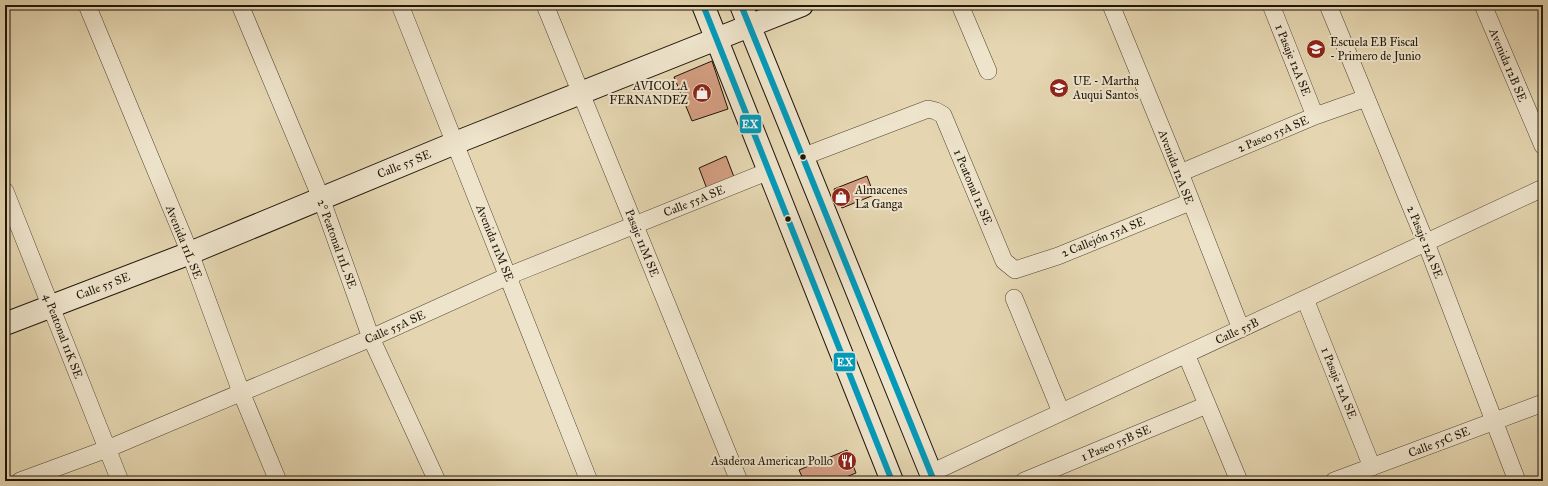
<svg xmlns="http://www.w3.org/2000/svg" width="1548" height="486" viewBox="0 0 1548 486" font-family="'IM FELL Great Primer',serif">
<style>
.building{fill:#d39d81;stroke:#1f1508}
.lines{fill:none;stroke-linecap:round;stroke-linejoin:round}
.street-casing{stroke:#504532;stroke-width:18}
.secondary-casing{stroke:#1f1508;stroke-width:24}
.street{stroke:#eee4cc;stroke-width:17}
.secondary{stroke:#eee4cc;stroke-width:22}
.bus-1-casing{stroke:#eee4cc;stroke-width:9}
.bus-1{stroke:#039aba;stroke-width:6}
.bus-dot{fill:#1f1508;stroke:#eee4cc;stroke-width:1.5}
.labels{text-anchor:middle;stroke-width:4;stroke-linejoin:round;paint-order:stroke}
.poi-label{font-size:12px;fill:#1f1508;stroke:#eee4cc;text-anchor:start}
.street-label{font-size:12px;fill:#1f1508;stroke:#eee4cc}
.line-badge{stroke:#eee4cc;stroke-width:1.5}
.badge-label{font-size:11px;text-anchor:middle;font-weight:bold;fill:#fff}
</style>
<rect width="100%" height="100%" fill="#e5d6b1"/>
<filter id="stains"><feTurbulence type="fractalNoise" baseFrequency=".005" numOctaves="4"/><feColorMatrix values="0 0 0 0 .2 0 0 0 0 .09 0 0 0 0 .02 0 0 0 .5 -.17"/></filter>
<radialGradient id="worn" r=".72"><stop offset=".6" stop-color="#630" stop-opacity="0"/><stop offset="1" stop-color="#630" stop-opacity=".3"/></radialGradient>
<path class="building" d="M712,61L728,109L692,121L674,77Z
M726,156L734,177L707,189L699,168Z
M867,176L874,195L842,208L834,189Z
M847,450L856,473L836,481H804L799,470Z"/>
<g class="lines">
<defs>
<path id="street" d="M87,5L190,253L241,392L278,481
M240,5L321,198L371,338L437,481
M400,5L589,481
M545,5L739,481
M960,5L988,71
M1111,5L1180,173L1241,329
M1271,5L1315,116
M1328,5L1426,243L1517,481
M1483,5L1543,146
M802,157L928,109L936,111L943,115L1004,261L1015,270L1058,256L1190,202
M1180,173L1315,116L1366,98
M5,191L120,481
M1014,298L1061,412
M1305,299L1372,467
M1186,354L1239,481
M931,473L1543,188
M20,481L107,449L371,338L508,276L769,171
M1024,481L1207,405
M1334,481L1543,403"/>
<path id="secondary" d="M703,5L892,481
M741,5L934,481
M5,324L190,253L455,143L802,5"/>
</defs>
<use href="#street" class="street-casing"/>
<use href="#secondary" class="secondary-casing"/>
<use href="#street" class="street"/>
<use href="#secondary" class="secondary"/>
<defs>
<path id="bus-1" d="M703,5L892,481
M741,5L934,481"/>
</defs>
<use href="#bus-1" class="bus-1-casing"/>
<use href="#bus-1" class="bus-1"/>
</g>
<defs>
<symbol id="school-disc" viewBox="-11 -11 22 22"><circle r="9.5" fill="#8f2418" stroke="#eee4cc"/><path d="M0-5L7-2L0 1L-7-2ZM-4 1L0 2.5L4 1V4Q0 6-4 4Z" fill="#fff"/></symbol>
<symbol id="shop-disc" viewBox="-11 -11 22 22"><circle r="9.5" fill="#8f2418" stroke="#eee4cc"/><path d="M-5-2.5h2.3a2.7 3.5 0 0 1 5.4 0H5L5.5 6h-11ZM-1.5-2.5h3a1.5 2.3 0 0 0-3 0Z" fill="#fff"/></symbol>
<symbol id="restaurant-disc" viewBox="-11 -11 22 22"><circle r="9.5" fill="#8f2418" stroke="#eee4cc"/><path d="M-5-6h1v4h1v-4h1v4h1v-4h1v5L-1.5 .5V6h-2V.5L-5-1ZM5-6V6H3V1.5H1.5Q1.5-4 5-6Z" fill="#fff"/></symbol>
</defs>
<g fill-rule="evenodd">
<use href="#school-disc" x="1305" y="38" width="22" height="22"/>
<use href="#school-disc" x="1048" y="77" width="22" height="22"/>
<use href="#shop-disc" x="691" y="82" width="22" height="22"/>
<use href="#shop-disc" x="830" y="186" width="22" height="22"/>
<use href="#restaurant-disc" x="836" y="450" width="22" height="22"/>
</g>
<g class="bus-dot">
<circle cx="803" cy="157" r="3.5"/>
<circle cx="788" cy="219" r="3.5"/>
</g>
<g class="labels">
<g class="poi-label">
<text x="1330" y="46">Escuela EB Fiscal<tspan x="1330" dy="14">- Primero de Junio</tspan></text>
<text x="1073" y="85">UE - Martha<tspan x="1073" dy="14">Auqui Santos</tspan></text>
<text x="688" y="90" text-anchor="end">AVICOLA<tspan x="688" dy="14">FERNANDEZ</tspan></text>
<text x="855" y="194">Almacenes<tspan x="855" dy="14">La Ganga</tspan></text>
<text x="833" y="465" text-anchor="end">Asaderoa American Pollo</text>
</g>
<g class="street-label">
<text transform="translate(1293 60) rotate(68)" y="4">1 Pasaje 12A SE</text>
<text transform="translate(1508 65) rotate(67)" y="4">Avenida 12B SE</text>
<text transform="translate(1273 134) rotate(-23)" y="4">2 Paseo 55A SE</text>
<text transform="translate(404 164) rotate(-22)" y="4">Calle 55 SE</text>
<text transform="translate(1176 167) rotate(69)" y="4">Avenida 12A SE</text>
<text transform="translate(973 187) rotate(67)" y="4">1 Peatonal 12 SE</text>
<text transform="translate(694 201) rotate(-22)" y="4">Calle 55A SE</text>
<text transform="translate(1103 237) rotate(-22)" y="4">2 Callejón 55A SE</text>
<text transform="translate(184 242) rotate(68)" y="4">Avenida 11L SE</text>
<text transform="translate(1425 242) rotate(68)" y="4">2 Pasaje 12A SE</text>
<text transform="translate(495 243) rotate(68)" y="4">Avenida 11M SE</text>
<text transform="translate(642 243) rotate(68)" y="4">Pasaje 11M SE</text>
<text transform="translate(337 244) rotate(70)" y="4">2° Peatonal 11L SE</text>
<text transform="translate(103 286) rotate(-21)" y="4">Calle 55 SE</text>
<text transform="translate(395 327) rotate(-24)" y="4">Calle 55A SE</text>
<text transform="translate(1237 331) rotate(-25)" y="4">Calle 55B</text>
<text transform="translate(63 336) rotate(69)" y="4">4 Peatonal 11K SE</text>
<text transform="translate(1339 383) rotate(68)" y="4">1 Pasaje 12A SE</text>
<text transform="translate(1439 442) rotate(-21)" y="4">Calle 55C SE</text>
<text transform="translate(1116 443) rotate(-23)" y="4">1 Paseo 55B SE</text>
</g>
</g>
<g class="line-badge">
<rect x="739" y="114" width="23" height="20" rx="4" fill="#039aba"/>
<rect x="833" y="352" width="23" height="20" rx="4" fill="#039aba"/>
</g>
<g class="badge-label">
<text x="750" y="128">EX</text>
<text x="845" y="366">EX</text>
</g>
<rect width="1548" height="486" fill="none" stroke="#e5d6b1" stroke-width="20"/>
<rect x="6" y="6" width="1536" height="474" fill="none" stroke="#1f1508" stroke-width="2"/>
<rect x="10" y="10" width="1528" height="466" fill="none" stroke="#1f1508"/>
<rect width="100%" height="100%" filter="url(#stains)"/>
<rect width="100%" height="100%" fill="url(#worn)"/>
</svg>
